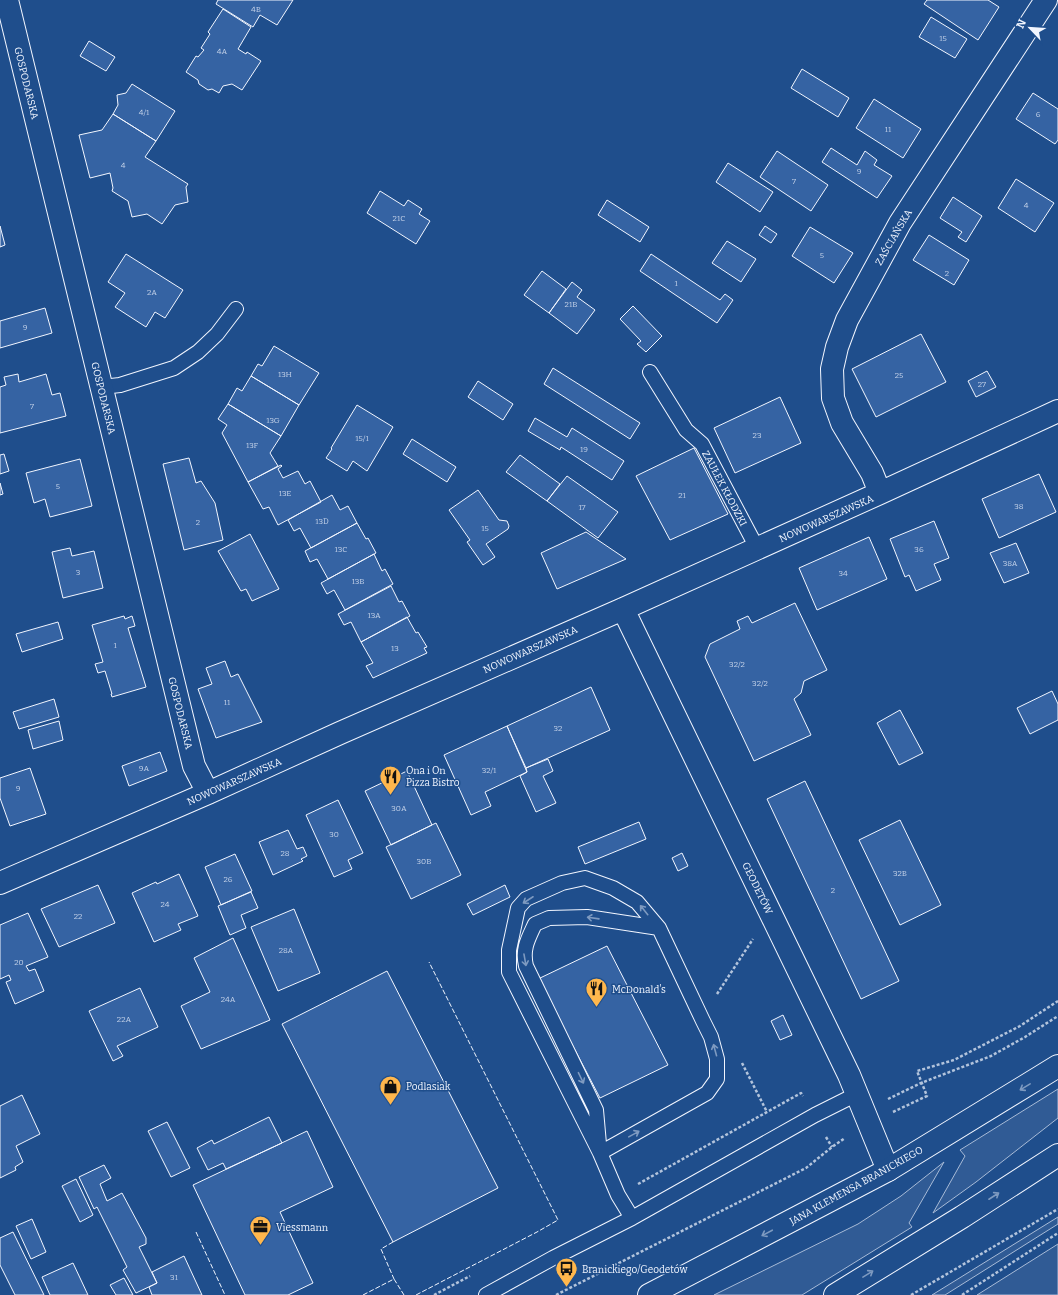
<svg xmlns="http://www.w3.org/2000/svg" width="1058" height="1295" viewBox="0 0 1058 1295" font-family="Bitter,serif">
<style>
.built{fill:#305b95;stroke:#a8bbd7}
.building{fill:#3563a3;stroke:#f2f6ff}
.lines{fill:none;stroke-linecap:round;stroke-linejoin:round}
.service-casing{stroke:#f2f6ff;stroke-width:16}
.minor-casing{stroke:#f2f6ff;stroke-width:24}
.secondary-casing{stroke:#f2f6ff;stroke-width:24}
.path{stroke:#b3c4dc;stroke-width:2.5;stroke-dasharray:3 2;stroke-linecap:butt}
.service{stroke:#1f4e8c;stroke-width:14}
.minor{stroke:#1f4e8c;stroke-width:22}
.secondary{stroke:#1f4e8c;stroke-width:22}
.fence{stroke:#f2f6ff;stroke-width:1;stroke-dasharray:5 2;stroke-linecap:butt}
.oneway{stroke:#7e9ac0}
.labels{text-anchor:middle;stroke-width:3;stroke-linejoin:round;paint-order:stroke}
.number-label{font-size:8px;fill:#c3d1e8}
.street-label{font-size:10px;fill:#f2f6ff;stroke:#1f4e8c}
.poi-label{font-size:10px;fill:#f2f6ff;stroke:#1f4e8c;text-anchor:start}
</style>
<rect width="100%" height="100%" fill="#1f4e8c"/>
<path class="built" d="M1058,1089V1118L976,1182L933,1213L965,1156L960,1150Z
M944,1162L909,1223L912,1227L802,1295H714L858,1224L901,1196Z
M1058,1217V1224L945,1295H932Z
M1058,1244V1295H977Z"/>
<path class="building" d="M218,0H293L277,25L260,15L253,27L216,4Z
M927,0H988L999,7L978,40L924,4Z
M223,9L251,27L238,49L246,54L247,52L261,61L242,90L232,84L223,86L219,93L212,89L208,90L199,84L198,80L186,72L196,56L198,57L204,50L201,48L210,34L208,32Z
M931,17L967,39L955,58L919,37Z
M89,41L115,57L106,71L80,56Z
M802,69L849,98L838,117L791,88Z
M132,84L175,111L156,141L113,114L118,105L117,95L126,93Z
M1033,93L1058,109V140L1055,144L1016,119Z
M874,99L921,129L903,158L856,128Z
M113,114L156,141L145,157L188,184L186,187L188,202L175,205L162,224L147,214L132,217L128,201L112,191L113,188L110,173L90,178L79,135L102,130Z
M831,148L857,165L865,151L877,160L874,165L892,176L877,198L822,162Z
M777,151L828,185L811,211L760,177Z
M728,163L773,192L760,212L716,182Z
M1016,179L1054,203L1035,232L998,208Z
M380,191L404,206L408,200L422,209L419,214L430,221L416,244L367,213Z
M953,197L982,216L966,242L958,237L962,232L940,218Z
M607,200L649,227L640,242L598,215Z
M0,226L5,245L0,247Z
M765,226L777,234L771,243L759,235Z
M810,227L853,253L834,283L792,256Z
M929,235L969,260L954,285L913,260Z
M727,241L756,259L741,282L712,263Z
M126,254L183,290L165,318L155,312L146,327L115,307L125,293L108,282Z
M651,254L720,300L725,294L733,300L717,323L640,271Z
M542,271L566,289L549,313L524,295Z
M572,282L582,290L577,297L595,310L577,334L549,313Z
M633,306L662,336L646,352L637,344L641,341L620,319Z
M45,308L52,333L0,348V321Z
M921,334L946,382L876,417L852,369Z
M274,346L319,373L299,405L251,376L258,364L262,366Z
M553,368L640,423L630,439L544,384Z
M987,371L996,387L976,397L968,381Z
M18,374L19,382L46,374L52,395L60,393L66,416L0,433V387L6,385L4,377Z
M251,376L299,405L281,436L228,404L237,388L242,391Z
M478,381L513,404L503,420L468,397Z
M780,397L801,443L735,473L714,428Z
M228,404L281,436L270,453L278,466L248,482L222,433L227,425L218,419Z
M357,405L393,427L367,471L353,461L347,471L326,458L332,449L331,448Z
M535,418L567,437L572,428L624,461L612,480L561,447L560,450L528,431Z
M412,439L456,467L447,482L403,454Z
M694,448L728,514L670,540L636,476Z
M4,454L9,471L0,474V455Z
M520,455L560,484L547,501L506,472Z
M189,458L196,483L201,481L215,503L223,540L184,550L163,464Z
M80,459L92,506L50,517L45,499L34,503L26,473Z
M281,465L282,466L278,469L283,478L298,471L305,484L310,481L321,502L278,525L269,507L263,509L248,482Z
M1039,474L1056,512L999,538L982,499Z
M567,476L618,512L598,538L547,501Z
M0,483L3,494L0,495Z
M478,490L499,520L507,521L509,526L508,529L486,544L495,557L483,565L467,542L470,540L449,510Z
M332,495L340,510L348,506L357,523L311,548L300,528L294,531L288,520Z
M934,521L949,558L934,564L941,580L916,591L909,575L905,577L890,539Z
M357,523L366,539L368,538L376,553L328,579L317,559L310,562L305,551Z
M586,532L626,559L557,589L541,553Z
M250,534L279,589L252,601L246,589L241,591L218,551Z
M869,537L887,579L817,610L799,568Z
M1016,543L1029,573L1004,583L990,553Z
M70,548L72,556L94,551L103,588L63,598L52,552Z
M374,554L382,571L385,569L393,584L345,610L334,590L327,594L321,583Z
M391,586L399,602L402,601L410,616L361,642L351,622L344,625L338,614Z
M795,603L827,670L804,681L801,693L794,699L811,735L754,761L705,657L710,644L740,629L737,621L748,616L752,623Z
M124,616L125,619L132,616L135,626L128,628L146,687L112,697L111,694H112L105,671L98,673L95,664L103,662L92,625Z
M407,617L416,633L418,632L427,647L424,648L427,653L373,678L366,666L373,663L361,642Z
M58,622L63,639L22,652L16,634Z
M225,661L231,677L238,674L262,722L216,738L198,689L212,684L206,668Z
M591,687L610,730L526,768L507,726Z
M1052,691L1058,704V720L1030,734L1017,708Z
M54,699L59,717L19,729L13,712Z
M900,710L923,753L899,765L877,723Z
M59,721L63,740L33,749L28,730Z
M507,726L527,772L485,792L491,806L471,815L444,755Z
M160,752L167,771L129,786L122,766Z
M548,759L553,771L543,776L556,803L536,812L520,776L527,772L526,768Z
M30,768L46,814L10,826L0,798V778Z
M407,771L432,825L391,845L365,791Z
M805,781L899,981L861,999L767,799Z
M338,800L363,853L348,860L352,869L334,877L306,815Z
M900,820L941,905L900,925L859,840Z
M639,822L646,839L585,864L578,847Z
M436,823L461,875L411,899L386,847Z
M288,830L297,849L303,847L307,856L301,859L303,861L273,875L259,842Z
M682,853L688,866L678,871L672,858Z
M235,854L252,891L221,905L205,867Z
M179,874L198,916L178,924L181,930L154,942L132,893L156,882L157,884Z
M98,885L115,923L59,947L41,909Z
M505,885L510,897L473,915L467,904Z
M251,892L258,908L241,915L246,928L230,935L218,906Z
M294,909L320,973L278,991L251,927Z
M28,913L48,957L26,966L29,971L35,969L44,991L15,1004L6,982L11,980L9,975L0,979V925Z
M233,938L270,1020L201,1049L181,1006L210,992L194,958Z
M607,946L668,1065L600,1098L538,979Z
M387,971L498,1188L393,1242L282,1024Z
M140,988L158,1027L117,1046L123,1056L113,1061L89,1011Z
M783,1015L792,1035L780,1040L771,1021Z
M22,1095L40,1134L16,1146L23,1162L15,1167L16,1170L0,1178V1106Z
M269,1117L282,1143L226,1169L223,1163L208,1170L197,1148L212,1140L214,1144Z
M167,1122L190,1168L171,1177L148,1131Z
M307,1131L333,1187L280,1212L313,1283L288,1295H245L193,1185Z
M104,1165L111,1178L100,1184L107,1201L122,1193L146,1238V1244L139,1247L157,1283L136,1293L123,1270L127,1267L97,1207L94,1209L79,1177Z
M76,1179L93,1215L80,1222L62,1186Z
M32,1219L46,1252L31,1259L16,1226Z
M13,1232L44,1295H15L0,1265V1238Z
M184,1256L202,1295H152L149,1287L157,1283L152,1272Z
M73,1263L88,1295H50L42,1277Z
M124,1278L133,1295H116L110,1285Z"/>
<g class="lines">
<defs>
<path id="service" d="M650,372L686,430L702,444L757,548
M102,387L120,385L174,368L198,352L217,334L236,309
M599,1144L596,1110L526,966C522,949 528,939 535,924L549,918L587,917L659,928
M600,1153L707,1093L717,1079V1059L711,1037L703,1021L659,928L637,902L613,888L585,878L562,883L526,899L518,908L509,950V972L600,1153L618,1195L632,1218
M486,1295L553,1258L632,1218L815,1115L857,1094"/>
<path id="minor" d="M7,0L194,766L208,793
M880,493L872,473L842,423L833,398L832,369L837,347L847,320L900,223L1046,0
M623,609L849,1075L888,1170
M0,883L208,793L340,733L623,609L880,493L1058,411"/>
<path id="secondary" d="M649,1295L888,1170L1058,1066
M835,1295L962,1217L1058,1155"/>
</defs>
<use href="#service" class="service-casing"/>
<use href="#minor" class="minor-casing"/>
<use href="#secondary" class="secondary-casing"/>
<path class="path" d="M717,994L753,939
M742,1063L767,1112
M888,1099L921,1083L991,1056L1025,1037L1058,1016
M893,1112L927,1096L917,1071L954,1060L1020,1026L1058,1001
M826,1137L832,1147
M638,1184L801,1093L803,1096
M434,1295L470,1276
M556,1295L806,1168L832,1147L845,1138
M911,1295L1058,1209
M962,1295L1058,1233"/>
<use href="#service" class="service"/>
<use href="#minor" class="minor"/>
<use href="#secondary" class="secondary"/>
<path class="fence" d="M196,1232L225,1295
M393,1242L381,1249L394,1279
M363,1295L394,1279L404,1295
M416,1295L537,1232L558,1220L429,962"/>
</g>
<defs><path id="oneway-shaft" d="M-6 0H5M1.5-3L5.5 0L1.5 3" fill="none" stroke-width="1.6" stroke-linecap="round" stroke-linejoin="round"/></defs>
<g class="oneway">
<use href="#oneway-shaft" transform="translate(528 900) rotate(147)"/>
<use href="#oneway-shaft" transform="translate(644 910) rotate(-129)"/>
<use href="#oneway-shaft" transform="translate(593 918) rotate(-172)"/>
<use href="#oneway-shaft" transform="translate(525 960) rotate(80)"/>
<use href="#oneway-shaft" transform="translate(715 1050) rotate(-105)"/>
<use href="#oneway-shaft" transform="translate(581 1078) rotate(64)"/>
<use href="#oneway-shaft" transform="translate(1025 1087) rotate(149)"/>
<use href="#oneway-shaft" transform="translate(634 1134) rotate(-29)"/>
<use href="#oneway-shaft" transform="translate(994 1196) rotate(-33)"/>
<use href="#oneway-shaft" transform="translate(767 1233) rotate(152)"/>
<use href="#oneway-shaft" transform="translate(868 1274) rotate(-32)"/>
</g>
<defs>
<symbol id="restaurant-pin" viewBox="-11 -11 22 30"><path d="M0 17L-7.5 6A9.5 9.5 0 1 1 7.5 6Z" fill="#ffb74d" stroke="#1f4e8c"/><path d="M-5-6h1v4h1v-4h1v4h1v-4h1v5L-1.5 .5V6h-2V.5L-5-1ZM5-6V6H3V1.5H1.5Q1.5-4 5-6Z" fill="#111"/></symbol>
<symbol id="shop-pin" viewBox="-11 -11 22 30"><path d="M0 17L-7.5 6A9.5 9.5 0 1 1 7.5 6Z" fill="#ffb74d" stroke="#1f4e8c"/><path d="M-5-2.5h2.3a2.7 3.5 0 0 1 5.4 0H5L5.5 6h-11ZM-1.5-2.5h3a1.5 2.3 0 0 0-3 0Z" fill="#111"/></symbol>
<symbol id="office-pin" viewBox="-11 -11 22 30"><path d="M0 17L-7.5 6A9.5 9.5 0 1 1 7.5 6Z" fill="#ffb74d" stroke="#1f4e8c"/><path d="M-6-3h4V-5.5h4V-3h4V5H-6ZM-1-4.5V-3h2v-1.5ZM-6 0V1H6V0Z" fill="#111"/></symbol>
<symbol id="bus-pin" viewBox="-11 -11 22 30"><path d="M0 17L-7.5 6A9.5 9.5 0 1 1 7.5 6Z" fill="#ffb74d" stroke="#1f4e8c"/><path d="M-5-6H5V4H4V6H2V4H-2V6H-4V4H-5ZM-3.5-4V0h7V-4ZM-3.5 1.2v1.5H-2V1.2ZM2 1.2v1.5H3.5V1.2Z" fill="#111"/></symbol>
</defs>
<g fill-rule="evenodd">
<use href="#restaurant-pin" x="378" y="764" width="25" height="34"/>
<use href="#restaurant-pin" x="584" y="976" width="25" height="34"/>
<use href="#shop-pin" x="378" y="1074" width="25" height="34"/>
<use href="#office-pin" x="248" y="1214" width="25" height="34"/>
<use href="#bus-pin" x="554" y="1256" width="25" height="34"/>
</g>
<g class="labels">
<g class="number-label">
<text x="256" y="12">4B</text>
<text x="943" y="41">15</text>
<text x="222" y="54">4A</text>
<text x="144" y="115">4/1</text>
<text x="1038" y="117">6</text>
<text x="888" y="132">11</text>
<text x="123" y="168">4</text>
<text x="859" y="174">9</text>
<text x="794" y="184">7</text>
<text x="1026" y="208">4</text>
<text x="399" y="221">21C</text>
<text x="822" y="258">5</text>
<text x="947" y="276">2</text>
<text x="676" y="286">1</text>
<text x="152" y="295">2A</text>
<text x="571" y="307">21B</text>
<text x="25" y="330">9</text>
<text x="285" y="377">13H</text>
<text x="899" y="378">25</text>
<text x="982" y="387">27</text>
<text x="32" y="409">7</text>
<text x="273" y="423">13G</text>
<text x="757" y="438">23</text>
<text x="362" y="441">15/1</text>
<text x="252" y="448">13F</text>
<text x="584" y="452">19</text>
<text x="58" y="489">5</text>
<text x="285" y="496">13E</text>
<text x="682" y="498">21</text>
<text x="1019" y="509">38</text>
<text x="582" y="510">17</text>
<text x="322" y="524">13D</text>
<text x="198" y="525">2</text>
<text x="485" y="531">15</text>
<text x="341" y="552">13C</text>
<text x="919" y="552">36</text>
<text x="1010" y="566">38A</text>
<text x="78" y="575">3</text>
<text x="843" y="576">34</text>
<text x="358" y="584">13B</text>
<text x="374" y="618">13A</text>
<text x="115" y="648">1</text>
<text x="395" y="651">13</text>
<text x="737" y="667">32/2</text>
<text x="760" y="686">32/2</text>
<text x="227" y="705">11</text>
<text x="558" y="731">32</text>
<text x="144" y="771">9A</text>
<text x="489" y="773">32/1</text>
<text x="18" y="791">9</text>
<text x="399" y="811">30A</text>
<text x="334" y="837">30</text>
<text x="285" y="856">28</text>
<text x="424" y="864">30B</text>
<text x="900" y="876">32B</text>
<text x="228" y="882">26</text>
<text x="833" y="893">2</text>
<text x="165" y="907">24</text>
<text x="78" y="919">22</text>
<text x="286" y="953">28A</text>
<text x="19" y="965">20</text>
<text x="228" y="1002">24A</text>
<text x="124" y="1022">22A</text>
<text x="174" y="1280">31</text>
</g>
<g class="street-label">
<text transform="translate(27 83) rotate(76)" y="4">GOSPODARSKA</text>
<text transform="translate(893 237) rotate(-60)" y="4">ZAŚCIAŃSKA</text>
<text transform="translate(104 398) rotate(76)" y="4">GOSPODARSKA</text>
<text transform="translate(725 488) rotate(62)" y="4">ZAUŁEK KŁODZKI</text>
<text transform="translate(826 518) rotate(-24)" y="4">NOWOWARSZAWSKA</text>
<text transform="translate(530 649) rotate(-24)" y="4">NOWOWARSZAWSKA</text>
<text transform="translate(181 713) rotate(76)" y="4">GOSPODARSKA</text>
<text transform="translate(234 781) rotate(-24)" y="4">NOWOWARSZAWSKA</text>
<text transform="translate(758 888) rotate(64)" y="4">GEODETÓW</text>
<text transform="translate(856 1185) rotate(-29)" y="4">JANA KLEMENSA BRANICKIEGO</text>
</g>
<g class="poi-label">
<text x="406" y="774">Ona i On<tspan x="406" dy="12">Pizza Bistro</tspan></text>
<text x="612" y="993">McDonald's</text>
<text x="406" y="1090">Podlasiak</text>
<text x="276" y="1231">Viessmann</text>
<text x="582" y="1273">Branickiego/Geodetów</text>
</g>
</g>
<g transform="translate(1030 28) rotate(295)" stroke="#1f4e8c" stroke-width="3" paint-order="stroke">
<path d="M0-3L7 15L0 10L-7 15Z" fill="#f2f6ff"/>
<text y="-6" font-size="11" font-weight="bold" text-anchor="middle" fill="#f2f6ff">N</text>
</g>
</svg>
